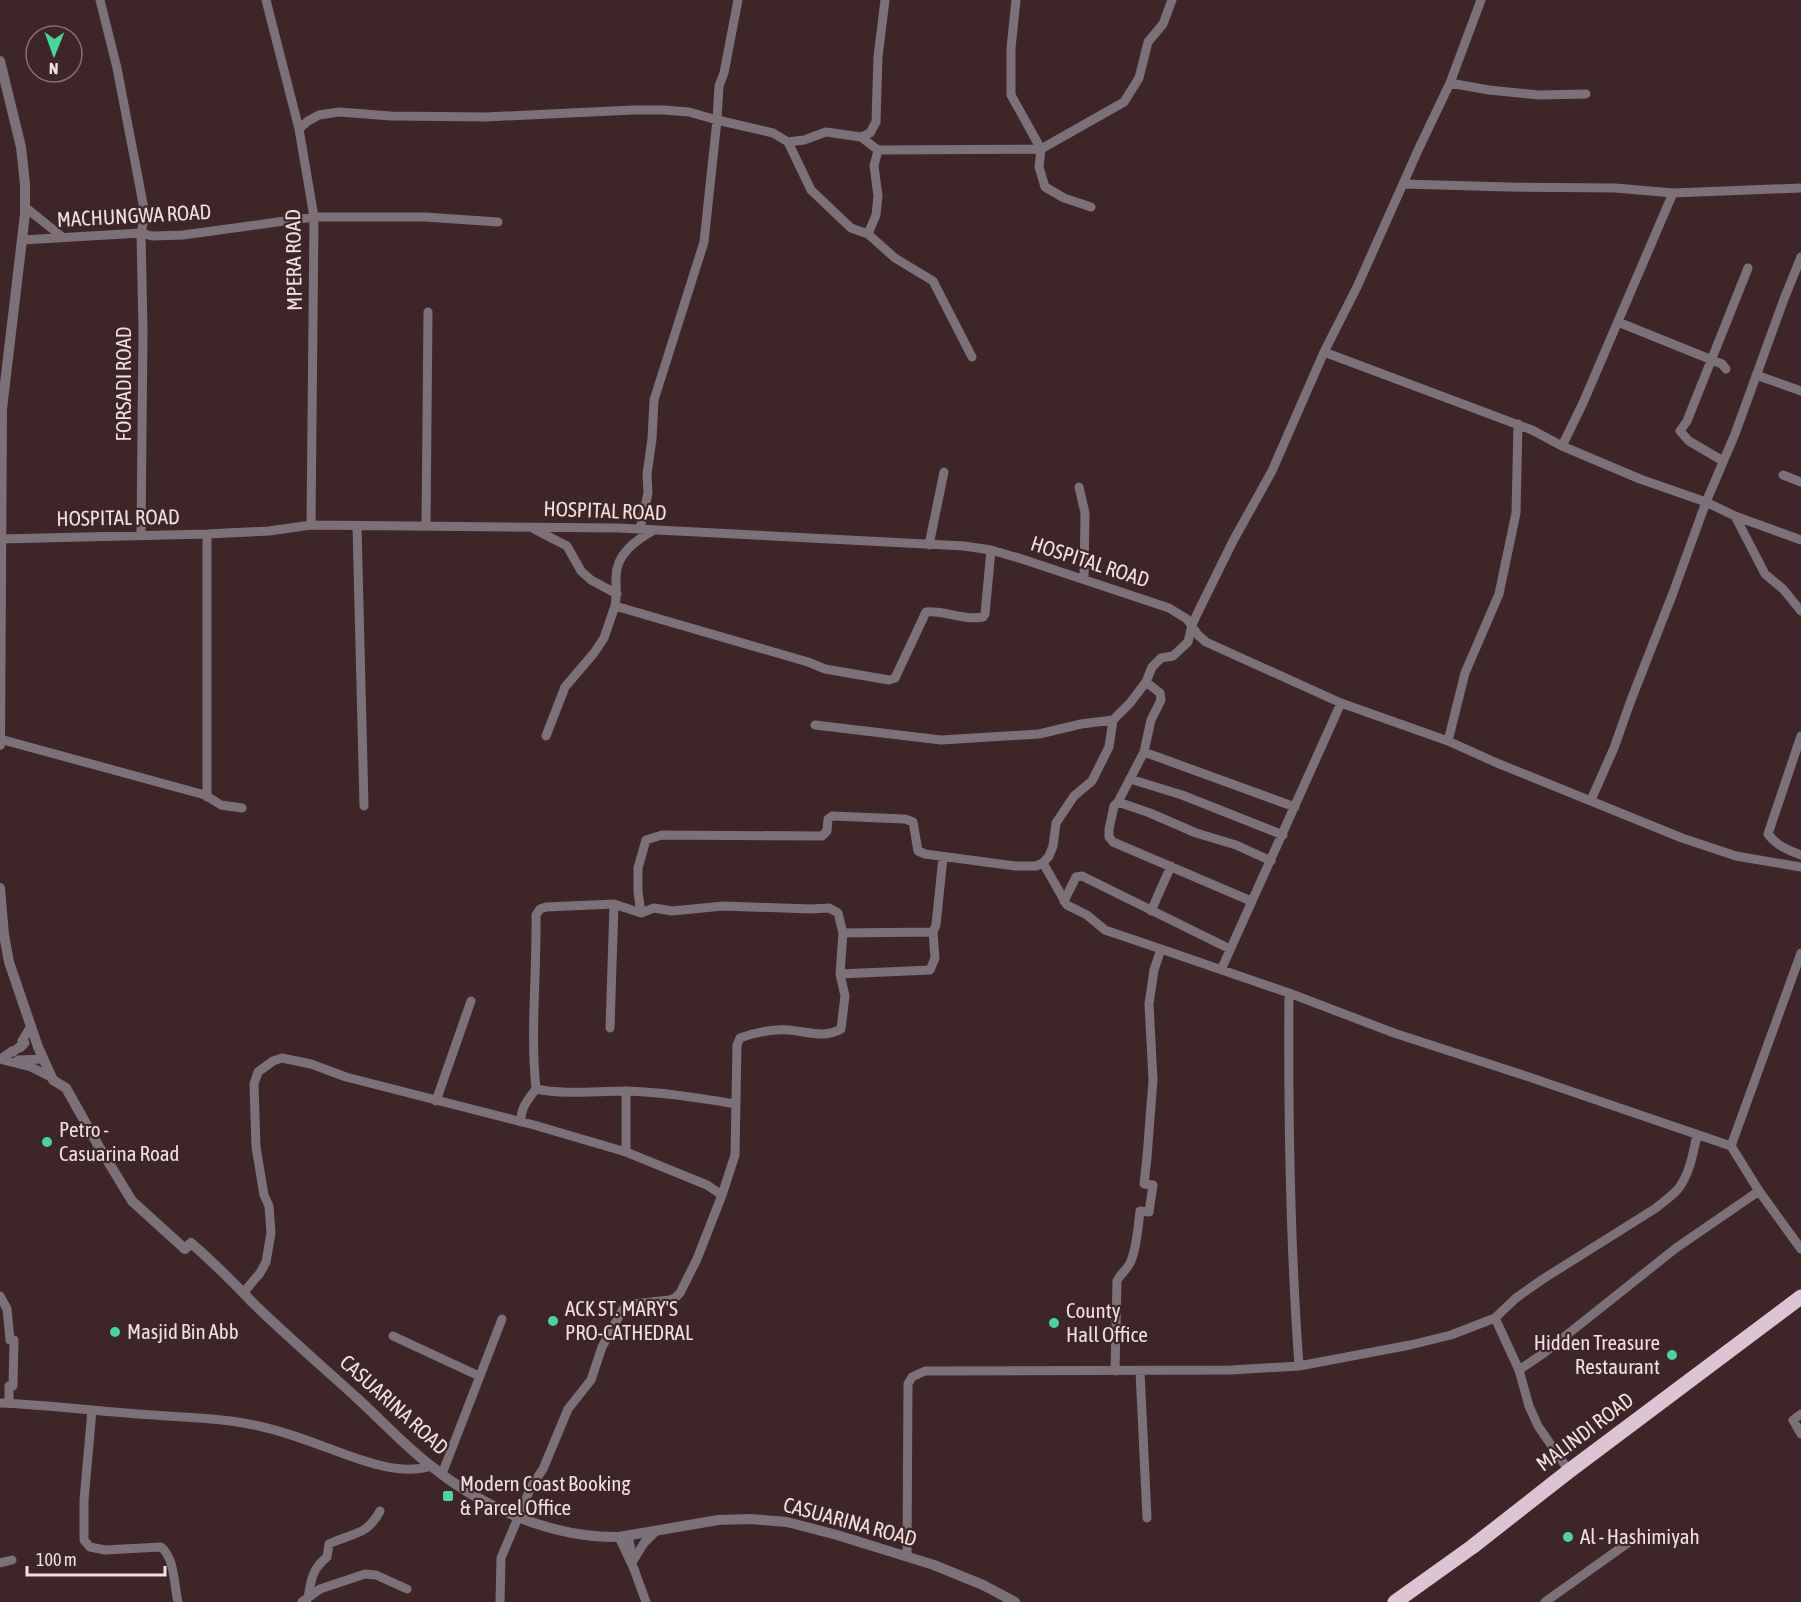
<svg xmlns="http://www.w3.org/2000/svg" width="1801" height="1602" viewBox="0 0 1801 1602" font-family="'Asap Condensed',sans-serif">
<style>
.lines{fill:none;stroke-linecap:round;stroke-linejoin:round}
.minor{stroke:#7c7178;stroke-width:9}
.tertiary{stroke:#7c7178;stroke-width:10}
.trunk{stroke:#dcc4d3;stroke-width:15}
.poi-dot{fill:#4bd49b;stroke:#3d2528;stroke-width:2}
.labels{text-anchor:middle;stroke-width:4.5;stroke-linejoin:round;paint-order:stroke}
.street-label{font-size:21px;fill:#f1e0e1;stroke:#3d2528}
.poi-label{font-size:21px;fill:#f1e0e1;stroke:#3d2528;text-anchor:start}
</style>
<rect width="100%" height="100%" fill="#3d2528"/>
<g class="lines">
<path class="minor" d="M100,0L117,68L145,214L141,233L143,330L141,535
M266,0L299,129L314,217L311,525
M1016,0L1011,48V95L1041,149L1039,167L1045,187L1064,198L1091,207
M1450,83L1489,90L1539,95L1586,94
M299,129L308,121L319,115L339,112L391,116L486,117L633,110H664L689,112L717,120L719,86L724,73L738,0
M861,137L878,150L1041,149L1124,102L1139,78L1148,42L1163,24L1172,0
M788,142L811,190L851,228L868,234L895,258L933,281L972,357
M1403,184L1509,187L1615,188L1673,193L1801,188
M25,207L61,236
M868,234L876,215L878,196L874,166L878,150
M22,240L141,233L152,236L183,235L314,217H425L498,222
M1618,322L1722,364L1726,369
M1324,352L1532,430L1562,446L1640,479L1706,502L1735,516L1801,540
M1756,375L1801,391
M1562,446L1583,403L1673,193
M1723,461L1689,441L1680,431L1687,421L1748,268
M1783,475L1801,482
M1079,487L1085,513L1084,579
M1735,516L1765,574L1783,589L1801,611
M357,526L364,806
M426,526L428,312
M534,529L567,546L581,571L591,580L617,594
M640,529L648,493L647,474L652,439L654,400L704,242L717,120L773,133L788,142L804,140L826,132L861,137L870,133L876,122L878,57L885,0
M654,530C636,540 616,554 616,577C616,588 617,596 615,606L808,662L825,669L889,680L895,678L926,612C945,610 964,621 983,617L985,614L991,550
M1,539L207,534L269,531L311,525L619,528L964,546L991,550L1022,559L1169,608L1187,619L1198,635L1206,642L1341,703L1448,741L1497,763L1682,838L1736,856L1801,867
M929,545L944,472
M1146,682L1160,693L1161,700L1151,720L1144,752L1118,802L1114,806L1109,829V837L1113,842L1251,901
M815,725L941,740L1039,734L1081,724L1113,720
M546,736L565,687L594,653L604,638L615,606
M1801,736L1768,834C1777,846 1788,850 1801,855
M0,739L205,795L221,805L242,808
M1448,741L1465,673L1499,594L1516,513L1518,424
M1144,752L1295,807
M1130,779L1182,795L1283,835
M207,797V534
M1591,800L1614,748L1631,700L1673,593L1706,502L1735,434L1784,299L1801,257
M1118,802L1150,813L1196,833L1236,845L1271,861
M1043,863L1067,905L1087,915L1105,930L1161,949
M1064,901L1076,877L1082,876L1230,949
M1151,911L1171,866
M641,913L638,892V868L646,840L662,835L822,836L827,831L828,819L832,816L905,819L913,822L918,851L925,854L1015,866H1036L1043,863L1049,856L1053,846L1056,823L1074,796L1092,781L1109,747L1113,720L1130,703L1146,682L1152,667L1161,658L1173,656L1188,642L1192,625L1197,614L1233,541L1272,471L1324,352L1357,287L1419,148L1450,83L1481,0
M843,933L933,932
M1221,970L1341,703
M840,974L930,970L935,958L933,932L936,925L943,857
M1289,993C1288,1118 1290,1242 1299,1366
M610,1028L614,904
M2,1058L12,1051L13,1052L19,1047L20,1048L25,1043L22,1041L31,1026
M3,1060L31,1067L51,1077
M18,1060L43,1059
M536,1089C530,1031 537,973 536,915L540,909L546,907L614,904L641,913L654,908L672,911L723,906L811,909L829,908L838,913L843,933L840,974L845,996L841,1029C824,1039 806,1031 788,1030C773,1029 754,1033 740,1038L737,1045L735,1155L722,1195
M626,1091V1152
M436,1101L471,1001
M521,1122C520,1109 528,1099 536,1089C565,1095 595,1091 625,1091C662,1092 699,1098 736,1104
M1731,1146L1801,953
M244,1292L260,1273L266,1262L271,1233L269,1206L264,1195L256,1147L254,1084L258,1072L273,1061L282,1058L311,1064L346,1077L534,1125L626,1152L707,1185L722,1195L697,1259L680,1293L675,1298L669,1300L633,1304L623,1309L602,1347L591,1380L568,1409L543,1469L531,1487L501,1558L500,1602
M0,1296L7,1309L10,1340H14L13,1386H9V1403
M1495,1318L1519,1370L1529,1406L1538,1426L1569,1471
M393,1336L479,1376
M1519,1370L1544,1353L1676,1248L1759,1191
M1115,1371L1117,1281C1120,1274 1128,1269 1131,1261C1137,1246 1138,1227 1140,1211L1149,1212L1153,1185L1144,1184L1147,1157L1153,1080L1149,1004L1154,970L1161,949L1289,993L1394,1033L1523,1075L1731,1146L1759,1191L1801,1249
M1140,1371L1147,1518
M0,1403C52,1405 103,1412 155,1415C190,1418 225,1418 259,1426C281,1431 304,1439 325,1447C356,1458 398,1477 431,1466
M92,1410L84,1500V1540L90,1547L105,1550L161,1547C175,1558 174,1586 178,1602
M1801,1414L1793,1420L1801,1434
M442,1474L502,1319
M628,1535L633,1561
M619,1537L634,1569L646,1602
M907,1557L908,1384L912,1377L925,1371L1231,1370L1299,1366L1410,1345L1451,1335L1495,1318L1516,1298L1543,1279L1656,1208C1663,1202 1672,1196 1678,1189C1690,1174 1693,1153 1697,1135
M633,1561L644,1543L656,1531
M0,1563L12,1560
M308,1598C311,1580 312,1569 327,1557L329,1544C353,1532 366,1537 380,1511
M302,1602L320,1589L365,1574L376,1575L407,1589
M1545,1602L1639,1535"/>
<path class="tertiary" d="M0,61L21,147L25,184V214L2,409L0,745
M0,888L4,935L9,962L38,1047L53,1080L66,1088L98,1145L132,1201L185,1249L191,1243C213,1262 233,1282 253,1303C287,1336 323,1367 357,1398C382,1421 405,1446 431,1466C483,1508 552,1538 619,1537L718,1520L750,1519L787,1522L837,1535L934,1565L983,1585L1015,1602"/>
<path class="trunk" d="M1395,1602L1472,1547L1569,1471L1801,1297"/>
</g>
<g class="poi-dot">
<circle cx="47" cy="1142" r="6"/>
<circle cx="553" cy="1321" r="6"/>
<circle cx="1054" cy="1323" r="6"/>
<circle cx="115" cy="1332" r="6"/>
<circle cx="1672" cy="1355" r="6"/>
<rect x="442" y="1490" width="12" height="12" rx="3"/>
<circle cx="1568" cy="1537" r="6"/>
</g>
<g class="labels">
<g class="street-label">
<text transform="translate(134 216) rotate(-3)" y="7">MACHUNGWA ROAD</text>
<text transform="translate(294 260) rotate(-91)" y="7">MPERA ROAD</text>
<text transform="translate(124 384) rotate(-90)" y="7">FORSADI ROAD</text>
<text transform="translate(605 511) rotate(2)" y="7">HOSPITAL ROAD</text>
<text transform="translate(118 518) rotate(-1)" y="7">HOSPITAL ROAD</text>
<text transform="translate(1090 562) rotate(18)" y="7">HOSPITAL ROAD</text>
<text transform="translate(394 1405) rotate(42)" y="7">CASUARINA ROAD</text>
<text transform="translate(1585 1432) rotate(-37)" y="7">MALINDI ROAD</text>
<text transform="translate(850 1522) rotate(15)" y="7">CASUARINA ROAD</text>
</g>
<g class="poi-label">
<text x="59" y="1137">Petro -<tspan x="59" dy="24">Casuarina Road</tspan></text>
<text x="565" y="1316">ACK ST. MARY'S<tspan x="565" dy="24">PRO-CATHEDRAL</tspan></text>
<text x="1066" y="1318">County<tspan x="1066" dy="24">Hall Office</tspan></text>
<text x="127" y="1339">Masjid Bin Abb</text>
<text x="1660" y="1350" text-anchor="end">Hidden Treasure<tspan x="1660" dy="24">Restaurant</tspan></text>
<text x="460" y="1491">Modern Coast Booking<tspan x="460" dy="24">&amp; Parcel Office</tspan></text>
<text x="1580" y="1544">Al - Hashimiyah</text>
</g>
</g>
<g transform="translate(54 54) rotate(181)"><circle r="28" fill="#3d2528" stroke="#857072" stroke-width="1.5"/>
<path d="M0-4.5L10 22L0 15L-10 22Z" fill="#4bd49b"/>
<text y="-9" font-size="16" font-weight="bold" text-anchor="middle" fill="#f1e0e1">N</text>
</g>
<path d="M27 1566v9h138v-9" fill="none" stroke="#f1e0e1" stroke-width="3"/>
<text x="36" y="1566" font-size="18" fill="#f1e0e1" stroke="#3d2528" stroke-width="4.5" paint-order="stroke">100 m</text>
</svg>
